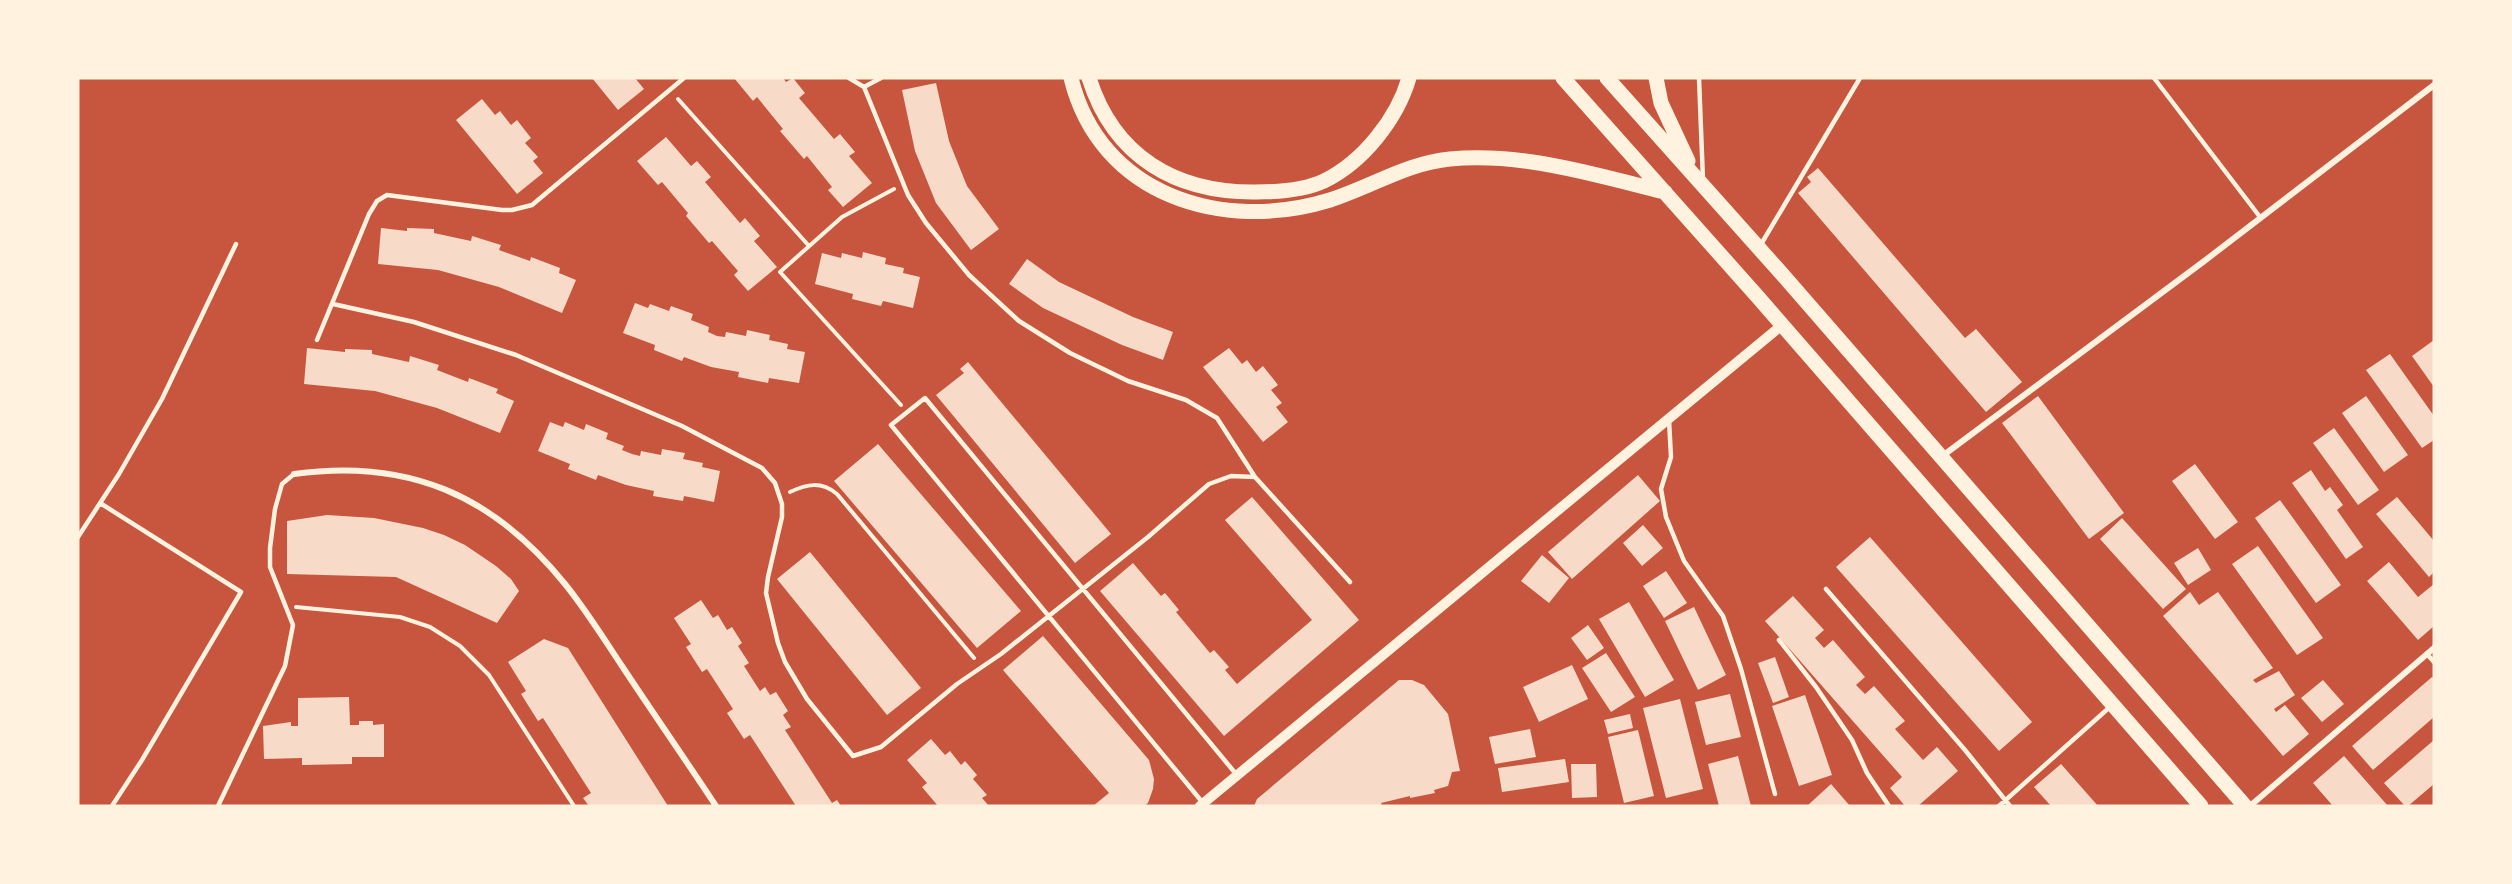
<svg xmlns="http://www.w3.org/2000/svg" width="2512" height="884" viewBox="0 0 2512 884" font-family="'PT Sans',sans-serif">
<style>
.building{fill:#f7dbc8}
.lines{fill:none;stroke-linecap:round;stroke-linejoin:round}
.path{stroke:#fff3e0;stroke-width:4}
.service{stroke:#fff3e0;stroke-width:4.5}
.minor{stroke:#fff3e0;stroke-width:6}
.tertiary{stroke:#fff3e0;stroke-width:10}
.trunk{stroke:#fff3e0;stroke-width:15}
</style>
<rect width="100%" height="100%" fill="#c8553d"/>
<path class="building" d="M592,78H635L644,89L618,110Z
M734,78H783L786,82L793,78L805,93L799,98L834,139L840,134L855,152L849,156L872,183L843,207L828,190L832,187L807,156L804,159L780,131L783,129L757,97L753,101Z
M936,83L949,141L967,186L999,229L971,250L936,203L915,151L902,90Z
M482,99L495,115L500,111L511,125L517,120L531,138L525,143L538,157L533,161L543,173L517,194L456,120Z
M666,137L691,166L697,161L711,177L705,182L740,223L745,218L760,236L754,241L777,267L748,291L734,275L738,271L712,241L709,243L686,216L688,213L662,182L658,185L637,161Z
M1818,168L1965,338L1976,329L2022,382L1986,412L1798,193L1811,182L1807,177Z
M381,228L407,231V228L434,229V233L471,241L472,236L501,245L499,250L530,261L531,257L560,268L559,273L576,280L562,313L499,287L438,270L378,264Z
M863,252L886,258L885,264L904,268L903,273L920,277L913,308L883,301L881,306L852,299L853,294L815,284L822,253L841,258L842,253L862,258Z
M1027,259L1059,282L1133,317L1173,332L1163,360L1122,345L1043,308L1009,284Z
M635,303L648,308L650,304L669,311L671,306L693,314L691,320L709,327L708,332L717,336L725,337L726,332L746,336L747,330L770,335L769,340L788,344L787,349L805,352L799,383L769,378L768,383L738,377L739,372L711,367L684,357L682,361L654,350L655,345L623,333Z
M2434,340V387L2412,356Z
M307,348L345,352V349L372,350V354L409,362L410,356L439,365L437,370L468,382L469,378L498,389L496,393L514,401L500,433L437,408L375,391L304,384Z
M1229,348L1242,364L1247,360L1256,372L1263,366L1278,385L1271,390L1282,403L1276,407L1288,422L1263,442L1203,367Z
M2390,354L2434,416V440L2422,448L2366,370Z
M968,362L1111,534L1075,563L936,395L964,373L960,369Z
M2038,396L2124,513L2089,539L2002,423Z
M2366,396L2408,455L2384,472L2342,413Z
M550,422L563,427L565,422L584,430L586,424L608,433L606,439L624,446L622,450L632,454L640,456L641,451L661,455L662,449L685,453L683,459L703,463L702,467L720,471L714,502L684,496L683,501L653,496L654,491L626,485L598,475L596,480L568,469L570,464L538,451Z
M2334,428L2379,490L2358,505L2313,443Z
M878,444L1021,611L977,648L834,481Z
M2195,464L2238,522L2215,539L2172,481Z
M2311,470L2325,491L2330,487L2343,505L2337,510L2363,547L2346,559L2292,483Z
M1638,475L1660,501L1572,579L1548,552Z
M1252,497L1359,620L1224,736L1100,591L1133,563L1161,596L1165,593L1179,610L1176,612L1210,653L1214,650L1229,667L1225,670L1237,684L1312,620L1225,520Z
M2397,497L2434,541V572L2429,577L2376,514Z
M2280,500L2341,585L2316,603L2255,518Z
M327,515L374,518L423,528L444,535L465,545L496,566L511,579L519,591L497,623L396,577L287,574V521Z
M2122,518L2186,589L2163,609L2100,539Z
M1643,525L1663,548L1642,566L1623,543Z
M1870,537L2032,722L1999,751L1836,567Z
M2258,546L2323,638L2297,655L2232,564Z
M2198,548L2211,570L2188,585L2174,563Z
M810,552L921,688L887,715L777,579Z
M1542,555L1569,578L1549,603L1521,581Z
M2389,562L2418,597L2434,584V626L2418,640L2367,581Z
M1666,571L1687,603L1664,618L1643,586Z
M2190,592L2199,605L2218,592L2273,668L2253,680L2256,683L2279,671L2295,695L2274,709L2276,712L2285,705L2309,734L2283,756L2163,616Z
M1793,596L1824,630L1815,638L1824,648L1833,640L1865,677L1856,685L1865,694L1874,686L1905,721L1895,729L1923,760L1937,747L1958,771L1918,806H1905L1890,788L1902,777L1765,621Z
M701,600L713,618L718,615L727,630L732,627L742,643L738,646L749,663L744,666L760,691L765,687L770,695L776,692L788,711L783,715L791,727L785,730L832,803L837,800L841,806H796L750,735L744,739L727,713L733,709L707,669L702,672L686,647L691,644L674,618Z
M1629,602L1674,680L1645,697L1599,619Z
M1694,607L1726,675L1698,690L1665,621Z
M1588,625L1604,648L1587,660L1571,638Z
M1043,636L1149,760L1154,779L1153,789L1148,803L1144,806H1093L1109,793L1003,670Z
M544,639L568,648L668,806H589L583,798L591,793L543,718L538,721L521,694L526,691L508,662Z
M1606,653L1635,697L1611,712L1582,668Z
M1775,657L1789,697L1773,703L1758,663Z
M1572,665L1588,699L1539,722L1523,687Z
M2432,677L2434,679V717L2373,770L2352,746Z
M1399,680H1412L1424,685L1448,714L1460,771L1452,772L1448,786L1434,790L1435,793L1410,798V796L1381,803L1382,806H1254L1257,799Z
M2323,680L2344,704L2322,722L2301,698Z
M1730,694L1741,737L1706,745L1695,702Z
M1805,695L1832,775L1799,786L1772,706Z
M349,697L350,725H359V721H373V725L384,724V757H352V764L302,765V758L264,759L263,726L291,722V726H298V698Z
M1680,699L1703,789L1666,798L1643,708Z
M1630,714L1633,728L1608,734L1604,720Z
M1530,729L1536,757L1495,764L1489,737Z
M1638,730L1654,796L1624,803L1608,737Z
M931,739L945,755L950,751L961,765L965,761L977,775L973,779L987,795L982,798L989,806H938L922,787L927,783L907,760Z
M2434,740V784L2408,806H2405L2384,783Z
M1738,756L1751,806H1719L1708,764Z
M2344,756L2388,806H2333L2313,783Z
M1565,759L1569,782L1502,792L1498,768Z
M1571,764H1596L1597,797L1572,798Z
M2061,764L2098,806H2051L2034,787Z
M1831,784L1850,806H1807Z"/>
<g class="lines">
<path class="path" d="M678,99L809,246
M894,189L842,217L780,272L901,405
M790,492C807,484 821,481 837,494L974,658
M296,607L400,617L430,627L460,646L489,675L574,806"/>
<path class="service" d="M849,78L864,87L908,195L926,223L969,275L1019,321L1070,353L1128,381L1186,400L1217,418L1255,477
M1699,78L1703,180
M2154,78L2260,217
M864,87L881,78
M1760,246L1860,78
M333,304L414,322L516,355L682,426L762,468L775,483L782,504V517L768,577L766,593L778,643L785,662L807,699L853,756L881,747L957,684L1001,654L1148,537L1209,484L1231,476L1255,477L1350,582
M317,340L369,214L377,201L387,195L502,210H512L532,205L684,78
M1669,420L1671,457L1661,489L1666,517L1684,561L1723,616L1741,669L1775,794
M100,503L241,592L142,760L112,806
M78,537L119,474L162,399L236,244
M1826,589L1965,750L2010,806
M1779,640L1816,687L1852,740L1867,773L1889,806
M2427,654L2434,662
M1203,803L891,425L925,398L1236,774
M218,806L285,666L293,625L270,567V548L275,509L282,484L294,474
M1999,806L2111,706"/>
<path class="minor" d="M1941,457L2203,262L2434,85
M294,474C408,458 493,495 565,584C586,610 604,639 622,666C653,713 685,759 716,806
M2250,806L2434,648"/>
<path class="tertiary" d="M1200,806L1782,325"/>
<path class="trunk" d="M1071,78C1100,196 1223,233 1330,200C1371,187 1407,163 1450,159C1523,152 1595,175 1665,192
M1089,78C1114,157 1176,193 1256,192C1277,192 1305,190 1324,181C1363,162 1397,119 1409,78
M1563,78L1757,296L2201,806
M1607,78L1782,274L2245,806
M1656,78L1661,103L1688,161"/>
</g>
<rect width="2512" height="884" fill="none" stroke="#fff3e0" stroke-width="159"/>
</svg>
